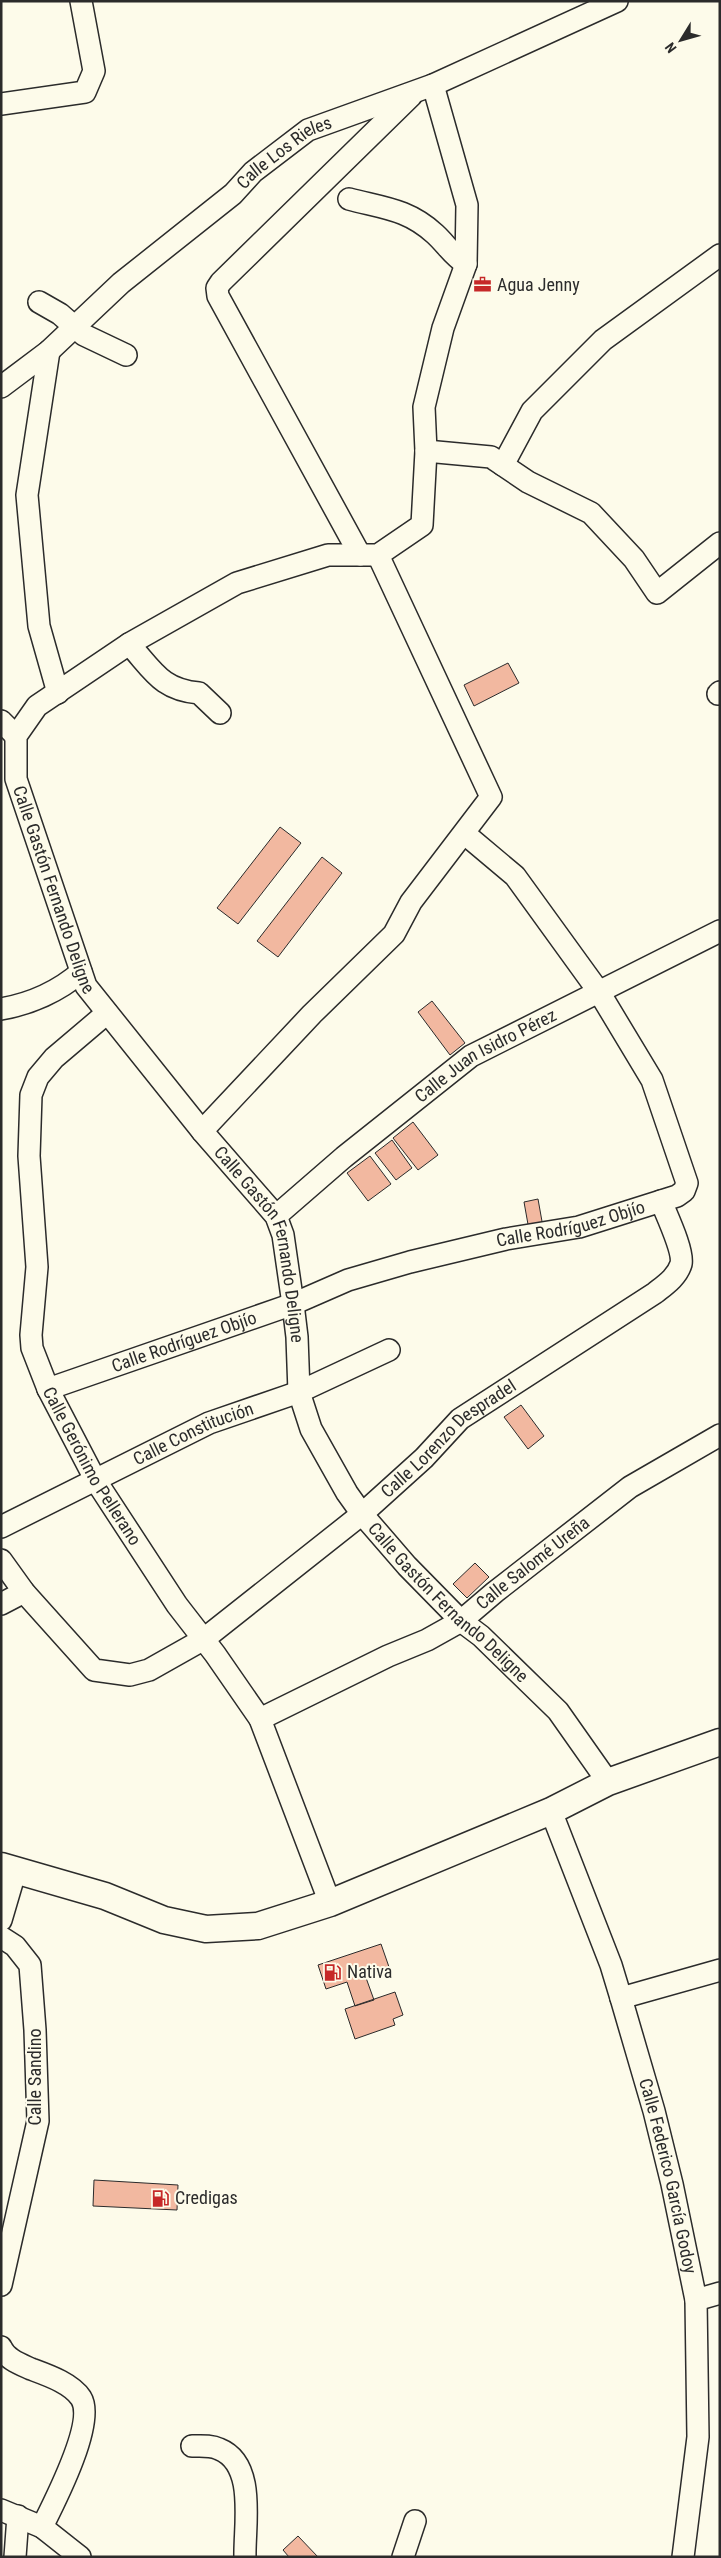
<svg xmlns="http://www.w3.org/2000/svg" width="721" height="2558" viewBox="0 0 721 2558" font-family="'Roboto Condensed',sans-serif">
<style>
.building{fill:#f2b8a0;stroke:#2b2b2b}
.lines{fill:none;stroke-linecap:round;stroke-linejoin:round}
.minor-casing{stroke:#2b2b2b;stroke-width:24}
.major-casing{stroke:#2b2b2b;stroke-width:29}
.minor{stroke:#fdfbea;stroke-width:21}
.major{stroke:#fdfbea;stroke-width:26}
.labels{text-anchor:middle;stroke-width:4;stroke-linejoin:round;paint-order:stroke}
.street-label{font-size:18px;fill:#2b2b2b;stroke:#fdfbea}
.poi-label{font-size:18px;fill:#2b2b2b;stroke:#fdfbea;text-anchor:start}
</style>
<rect width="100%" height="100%" fill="#fdfbea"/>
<path class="building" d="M508,663L519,683L474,706L464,685Z
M280,827L301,843L238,924L217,908Z
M322,857L342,873L278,957L257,941Z
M432,1001L465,1043L450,1055L418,1012Z
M413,1122L438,1155L418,1170L393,1138Z
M392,1140L412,1168L396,1180L375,1153Z
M370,1156L391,1184L368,1201L347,1173Z
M538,1199L543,1227L529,1230L524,1202Z
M521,1405L544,1436L528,1449L504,1417Z
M475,1563L489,1577L467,1598L453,1584Z
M381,1944L389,1967L365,1975L374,2000L355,2006L347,1982L326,1989L318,1965Z
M395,1992L403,2015L393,2019L395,2025L355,2039L345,2009Z
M94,2180L178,2185L177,2210L93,2206Z
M298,2536L318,2557H289L283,2550Z"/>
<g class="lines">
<defs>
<g id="minor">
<path id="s1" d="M433,85L467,205L466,264L443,328L424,407L426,451L422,525L378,555H328L237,583L129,644L37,706L16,736V779L86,986L202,1131L276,1216L283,1235L293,1304L297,1337L299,1392L311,1429L347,1493L362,1514L407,1566L461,1621L481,1636L558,1711L608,1782"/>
<path d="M1,104L85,92L94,71L81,1"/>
<path d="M349,199C383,208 408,209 435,234C446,244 453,256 466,264"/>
<path d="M39,302L60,314L84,335L126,355"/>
<path d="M49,351L27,495L39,626L58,693"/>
<path id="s2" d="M1,387L49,351L121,283L233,194L253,172L308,130L433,85L617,1"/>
<path d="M426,451L491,457L528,482L591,513L634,559L657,593L720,543"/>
<path d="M503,465L532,411L603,340L720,255"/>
<path d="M360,555L218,296L217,288L221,282L411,96"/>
<path d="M129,644C153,670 161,690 199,693L220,713"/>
<path d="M718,694L720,692"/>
<path d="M1,721L16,736"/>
<path d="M1,1009C30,1004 59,991 81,972"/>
<path id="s3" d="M107,1013L54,1058L38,1077L31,1095L29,1156L37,1267L31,1335L32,1348L48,1389L96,1481L177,1605L215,1654L260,1719L330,1903"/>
<path d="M202,1131L312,1014L394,934L411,902L491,797L378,555"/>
<path id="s4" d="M276,1216L344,1157L471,1056L720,931"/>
<path id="s5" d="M48,1389L293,1304L348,1280L410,1262L506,1239L579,1227L677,1196L684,1191L687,1183L652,1080L599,992L515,876L465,834"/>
<path id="s6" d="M1,1527L209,1423L299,1392L389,1350"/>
<path id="s7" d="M1,1560L24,1592L94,1670L130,1675L149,1670L204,1639L362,1514L424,1458L460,1419L655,1293C665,1285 677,1277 681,1264C684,1251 666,1214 661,1201"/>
<path d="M1,1604L24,1592"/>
<path id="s8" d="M260,1719L388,1656L427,1640L461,1621L495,1592L630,1487L720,1435"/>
<path id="s9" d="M551,1811L611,1965L621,1998L654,2111L672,2184L696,2300L698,2437L683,2557"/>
<path d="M1,1920L16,1869"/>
<path d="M1,1937L15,1946L30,1965L35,2030L38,2121L1,2285"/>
<path d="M621,1998L720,1970"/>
<path d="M696,2300L720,2293"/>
<path d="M1,2347C6,2359 20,2364 31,2369C47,2375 71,2383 81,2398C96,2422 54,2503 42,2527"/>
<path d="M192,2446C201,2446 211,2445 219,2449C257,2464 244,2526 245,2557"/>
<path d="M1,2510L42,2527L80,2557"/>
<path d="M15,2557L18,2516"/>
<path d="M403,2557L415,2521"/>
</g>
<path id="major" d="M1,1866L105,1896L164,1920L206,1929L258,1926L330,1903L551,1811L608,1782L720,1742"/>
</defs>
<use href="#minor" class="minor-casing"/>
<use href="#major" class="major-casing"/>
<use href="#minor" class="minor"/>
<use href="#major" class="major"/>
</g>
<defs>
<symbol id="office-bare" viewBox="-9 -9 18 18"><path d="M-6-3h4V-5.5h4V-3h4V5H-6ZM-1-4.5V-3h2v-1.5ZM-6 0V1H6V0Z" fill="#c62828" stroke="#fdfbea" stroke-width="2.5" paint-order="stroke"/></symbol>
<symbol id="fuel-bare" viewBox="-9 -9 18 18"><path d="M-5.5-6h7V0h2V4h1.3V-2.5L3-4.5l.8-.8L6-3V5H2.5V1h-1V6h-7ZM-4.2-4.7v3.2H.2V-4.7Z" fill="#c62828" stroke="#fdfbea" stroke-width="2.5" paint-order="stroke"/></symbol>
</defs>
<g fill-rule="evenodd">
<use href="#office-bare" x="470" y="272" width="25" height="25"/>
<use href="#fuel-bare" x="320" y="1960" width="25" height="25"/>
<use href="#fuel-bare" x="148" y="2186" width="25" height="25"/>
</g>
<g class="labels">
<g class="street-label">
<text dy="6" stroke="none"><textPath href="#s2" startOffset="369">Calle Los Rieles</textPath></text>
<text dy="6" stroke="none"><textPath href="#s1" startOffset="1081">Calle Gastón Fernando Deligne</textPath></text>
<text dy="6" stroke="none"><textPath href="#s4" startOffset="265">Calle Juan Isidro Pérez</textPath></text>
<text dy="6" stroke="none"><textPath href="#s5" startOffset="549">Calle Rodríguez Objío</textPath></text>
<text dy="6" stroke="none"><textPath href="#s1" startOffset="1501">Calle Gastón Fernando Deligne</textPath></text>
<text dy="6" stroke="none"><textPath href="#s5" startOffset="144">Calle Rodríguez Objío</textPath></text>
<text dy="6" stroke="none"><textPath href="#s6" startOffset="214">Calle Constitución</textPath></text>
<text dy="6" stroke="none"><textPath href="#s7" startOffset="580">Calle Lorenzo Despradel</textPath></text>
<text dy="6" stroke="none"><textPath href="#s3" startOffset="500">Calle Gerónimo Pellerano</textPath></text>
<text dy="6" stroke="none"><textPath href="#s8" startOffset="316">Calle Salomé Ureña</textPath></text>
<text dy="6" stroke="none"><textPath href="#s1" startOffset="1921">Calle Gastón Fernando Deligne</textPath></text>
<text transform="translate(35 2077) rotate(-90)" y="6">Calle Sandino</text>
<text dy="6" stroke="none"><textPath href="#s9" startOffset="384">Calle Federico García Godoy</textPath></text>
</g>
<g class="poi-label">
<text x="497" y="291">Agua Jenny</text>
<text x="347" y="1978">Nativa</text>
<text x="175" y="2204">Credigas</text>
</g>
</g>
<rect width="721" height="2558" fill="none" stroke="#2b2b2b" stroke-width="5"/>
<g transform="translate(681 40) rotate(233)" stroke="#fdfbea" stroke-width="4" paint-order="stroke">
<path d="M0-4L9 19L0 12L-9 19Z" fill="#2b2b2b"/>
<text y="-8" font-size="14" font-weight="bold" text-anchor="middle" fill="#2b2b2b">N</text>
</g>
</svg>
